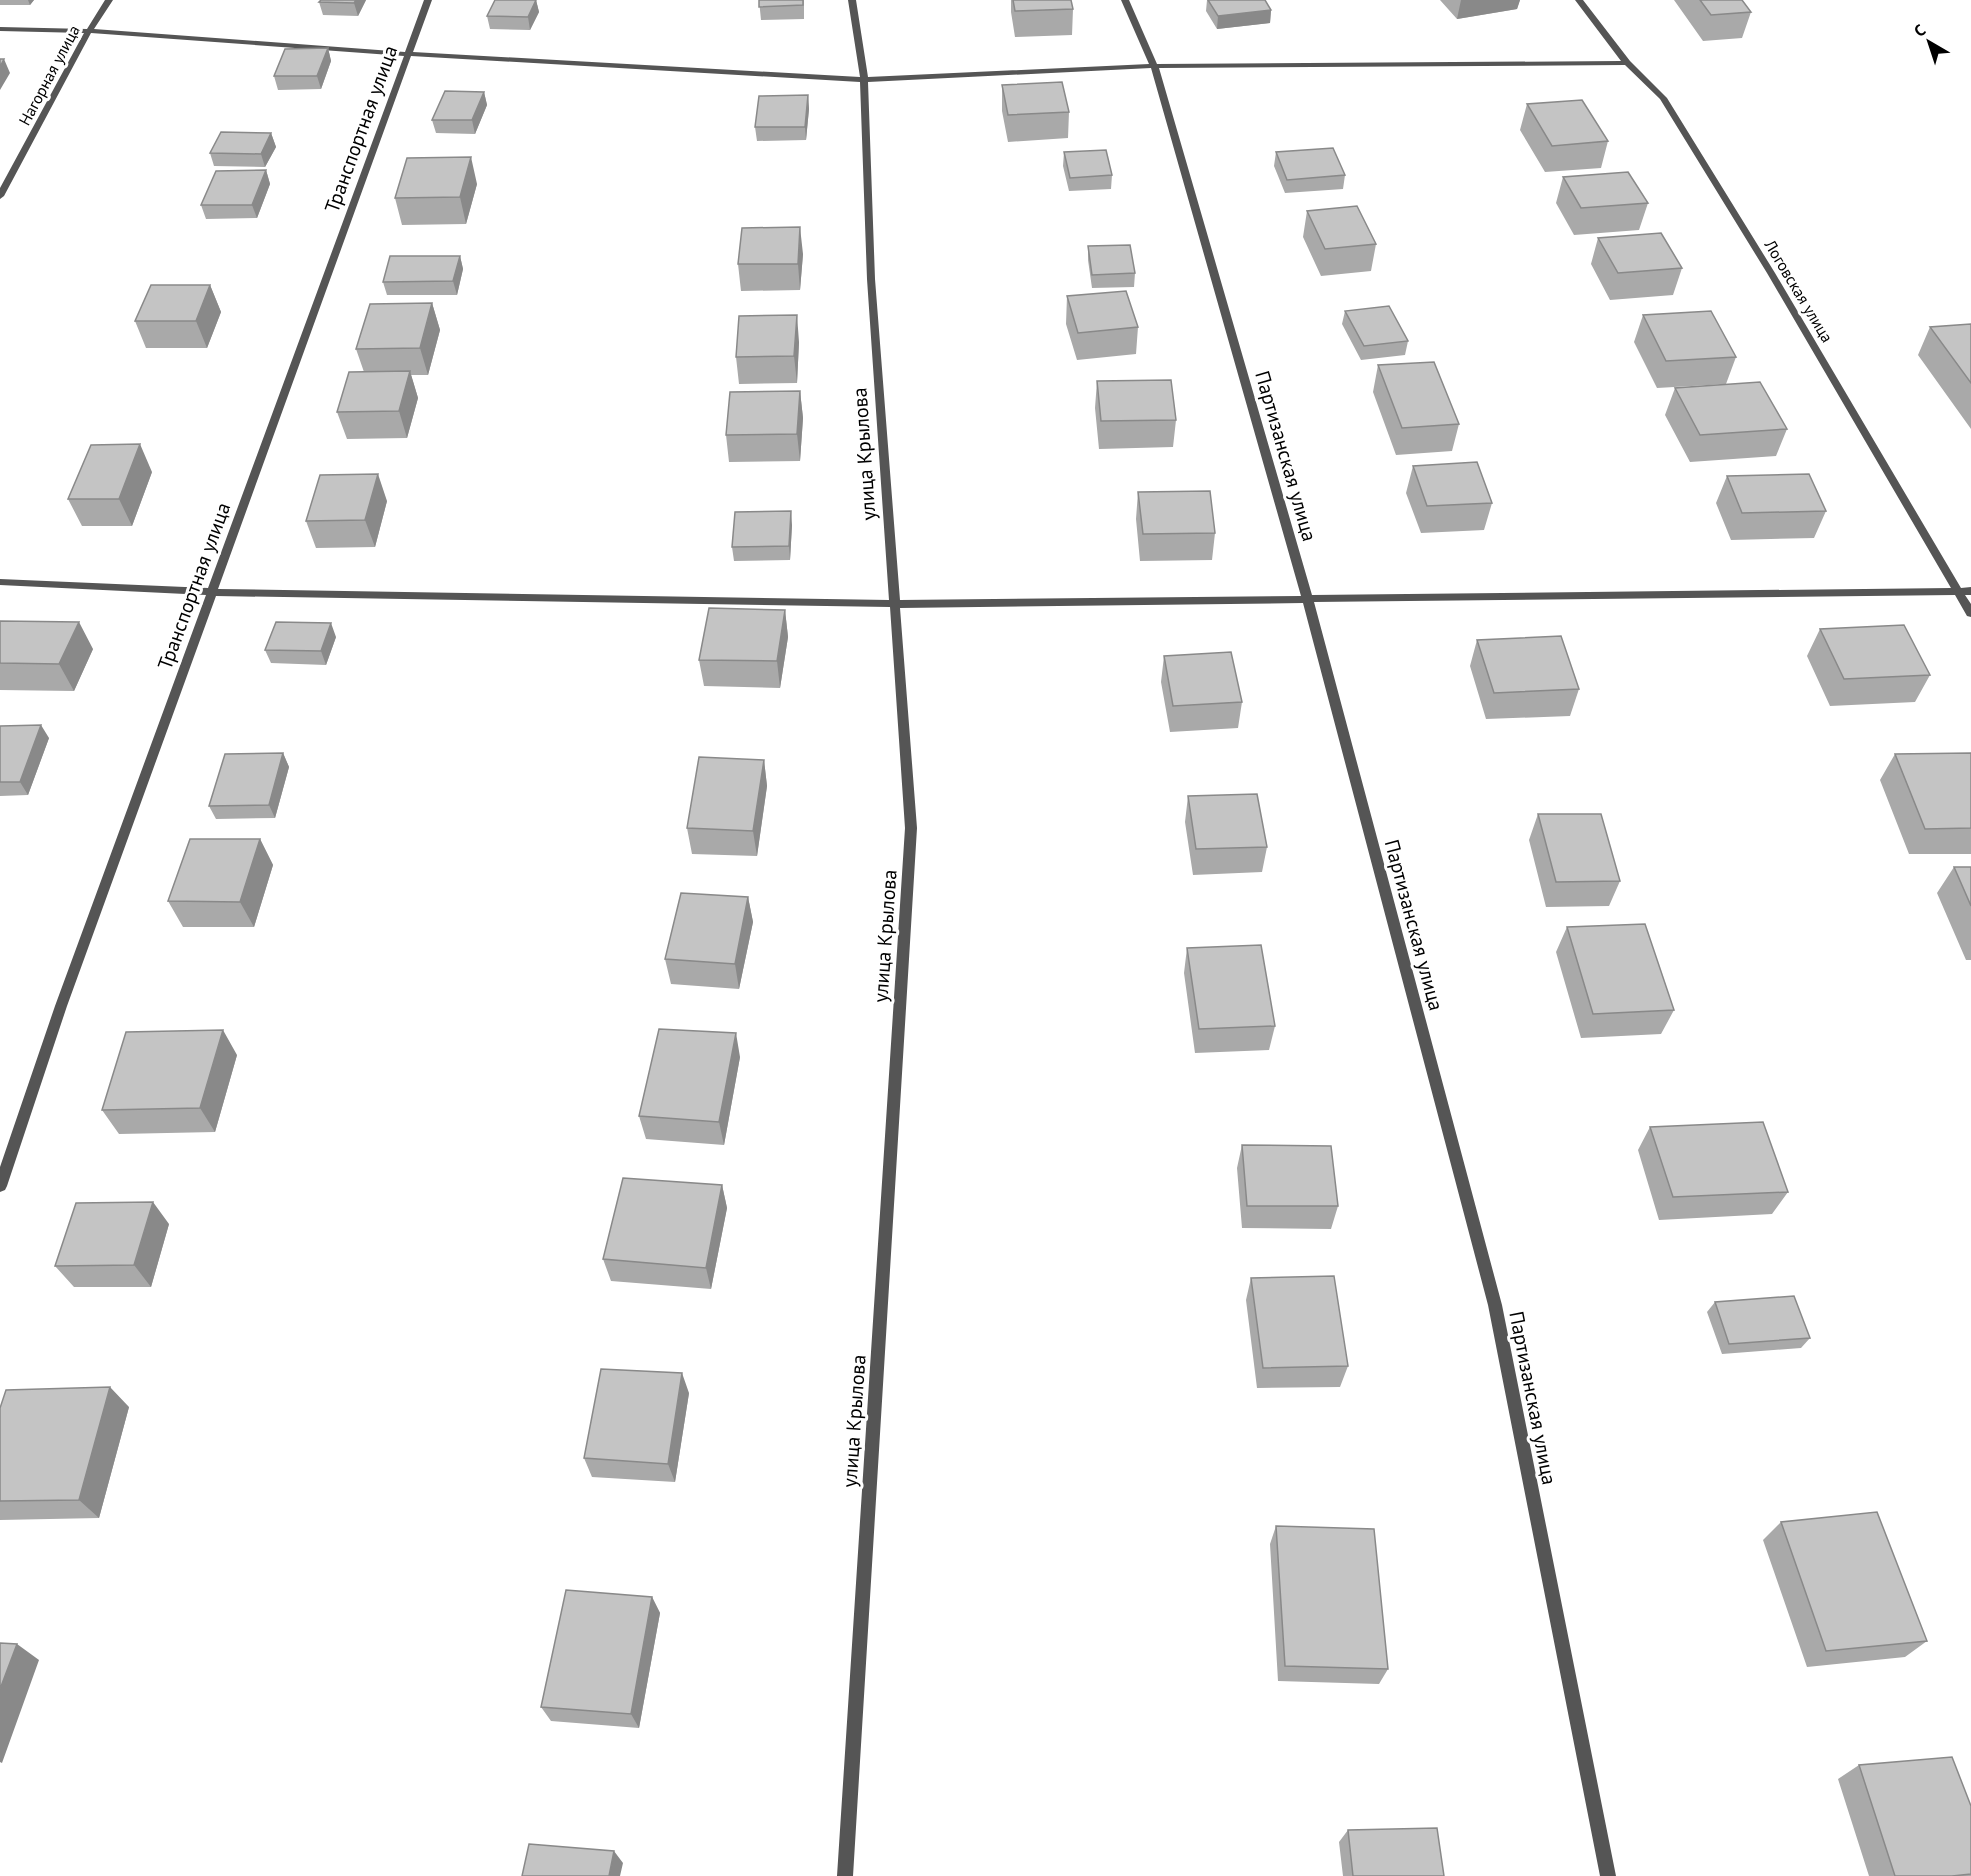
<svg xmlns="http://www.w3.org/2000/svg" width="1971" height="1876" viewBox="0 0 1971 1876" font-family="'PT Sans',sans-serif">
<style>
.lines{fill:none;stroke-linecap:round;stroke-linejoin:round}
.minor{fill:#555;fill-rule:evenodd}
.wall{fill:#a9a9a9}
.shaded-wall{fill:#898989}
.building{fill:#c4c4c4;stroke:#898989;stroke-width:1.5}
.labels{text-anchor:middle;stroke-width:6;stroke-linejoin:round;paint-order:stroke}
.far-street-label{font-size:16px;fill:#000;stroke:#fff}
.street-label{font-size:20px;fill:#000;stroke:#fff}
</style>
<rect width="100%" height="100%" fill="#fff"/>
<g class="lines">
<path class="minor" d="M105,0H113L94,29L405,52L424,0H432L413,52L860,77L848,0H856L868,77L1149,64L1121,0H1129L1157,64L1621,61L1575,0H1583L1630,61L1667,98L1775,273L1961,588L1971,587V595H1965L1971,604V617L1967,616L1955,595L1314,602L1502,1305L1616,1876H1600L1488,1305L1303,603L900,608L917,828L853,1876H837L905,828L890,607L216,596L67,1006L7,1186L5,1190L0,1192V1167L55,1006L206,595L0,585V579L208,588L404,56L91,33L4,196L0,199V188L84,33L0,31V27L87,29ZM411,56L860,82L867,279L889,600L218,589ZM1625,65L1660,99L1767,273L1951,588L1312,595L1159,68ZM1151,68L1301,596L900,600L875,279L868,82Z"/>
</g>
<path class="wall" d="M0,0H34L30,5H0Z
M321,0H366L358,16L323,15L319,2Z
M495,0H536L539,12L530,30L490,29L487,16Z
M759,0H804V19L761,20Z
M1011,0H1071L1073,9L1072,35L1015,37L1011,12Z
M1207,0H1265L1271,10L1270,23L1217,29L1206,11Z
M1440,0H1520L1517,9L1457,19Z
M1674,0H1742L1751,12L1742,38L1703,41Z
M328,48L331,61L321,89L278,90L274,76Z
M1002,85L1069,112L1068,138L1008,142L1002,111Z
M484,92L487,105L475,134L436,133L432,120Z
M808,95L809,109L806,140L757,141L755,127Z
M1527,104L1608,141L1601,168L1545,172L1520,130Z
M271,133L276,147L265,167L214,166L210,153Z
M1064,152L1112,175L1111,189L1069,191L1063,166Z
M1276,152L1345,175L1343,189L1285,193L1274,166Z
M266,170L270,184L257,218L206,219L201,205Z
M1563,177L1648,203L1639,230L1574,235L1556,203Z
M477,184L466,224L402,225L395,198Z
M1307,211L1376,244L1371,271L1321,276L1303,237Z
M1598,238L1682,268L1673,295L1610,300L1591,264Z
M1088,246L1135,273L1134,287L1092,288L1088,260Z
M803,254L800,290L741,291L738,264Z
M460,256L463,269L457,295H387L383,282Z
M210,285L221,312L207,348H146L135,321Z
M1067,296L1138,327L1136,354L1077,360L1066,324Z
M432,303L440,330L428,375H411L418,398L407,438L347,439L337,412L364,372L356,349Z
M1345,311L1408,341L1405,355L1361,360L1342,324Z
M1643,315L1736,357L1726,384L1657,388L1634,342Z
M1971,324V429L1918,355L1930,327Z
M799,342L797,383L739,384L736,357Z
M1378,365L1459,424L1452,451L1396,455L1373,392Z
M1097,381L1176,420L1173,447L1099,449L1095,408Z
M1675,388L1787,429L1776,456L1690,462L1665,415Z
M800,391L803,418L800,461L729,462L726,435Z
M1413,466L1492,503L1484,530L1421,533L1406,493Z
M152,472L132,526H82L68,499Z
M1727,476L1826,511L1814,538L1731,540L1716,503Z
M1138,492L1215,533L1212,560L1140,561L1136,519Z
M387,501L375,547L316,548L306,521Z
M792,525L790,560L734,561L732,547Z
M785,610L788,637L780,688L704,686L699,660Z
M0,621L93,649L74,691L0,690Z
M1820,629L1930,675L1915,702L1830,706L1807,656Z
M336,637L326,665L271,663L265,650Z
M1477,640L1579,689L1570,716L1486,719L1470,666Z
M1164,656L1242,702L1238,728L1170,732L1161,682Z
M0,726L49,738L28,795L0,796Z
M283,753L289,767L275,818L216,819L209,806Z
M1971,753V854H1909L1880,780L1895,754Z
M764,760L767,786L757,856L692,854L687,828Z
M1188,796L1267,847L1262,872L1193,875L1185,822Z
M1538,814L1620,881L1609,906L1546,907L1529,840Z
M260,839L273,865L254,927H183L168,901Z
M1954,867H1971V960H1966L1937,893Z
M748,897L753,922L739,989L671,984L665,959Z
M1567,927L1674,1010L1661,1034L1581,1038L1556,952Z
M1187,948L1275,1026L1269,1050L1195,1053L1184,973Z
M237,1055L215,1132L119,1134L102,1110Z
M740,1057L724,1145L646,1139L639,1116Z
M1650,1127L1788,1192L1772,1214L1659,1220L1638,1150Z
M1242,1145L1338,1206L1331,1229L1242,1228L1237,1168Z
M722,1185L727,1208L711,1289L611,1281L603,1259Z
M169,1224L151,1287H74L55,1266Z
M1251,1278L1348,1366L1340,1387L1257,1388L1246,1300Z
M1715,1302L1810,1338L1801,1348L1722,1354L1707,1312Z
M689,1393L675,1482L592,1477L584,1458Z
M129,1407L99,1518L0,1520V1408Z
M1781,1522L1927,1641L1905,1657L1807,1667L1763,1540Z
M1276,1526L1388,1669L1379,1684L1278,1681L1270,1544Z
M652,1597L660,1613L639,1728L551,1721L541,1707Z
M1859,1765L1971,1806V1876H1869L1838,1779Z
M1348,1830L1444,1876H1343L1339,1842Z"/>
<path class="shaded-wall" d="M28,0H34L30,5Z
M356,0H366L358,16L354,3Z
M536,0L539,12L530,30L528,17Z
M1461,0H1520L1517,9L1457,19Z
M1271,10L1270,23L1217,29L1218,16Z
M328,48L331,61L321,89L317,76Z
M4,59L10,73L0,90V67Z
M484,92L487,105L475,134L472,120Z
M808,95L809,109L806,140L805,127Z
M271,133L276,147L265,167L261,154Z
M471,157L477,184L466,224L460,197Z
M266,170L270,184L257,218L252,205Z
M800,227L803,254L800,290L798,264Z
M460,256L463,269L457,295L453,281Z
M210,285L221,312L207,348L196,321Z
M432,303L440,330L428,375L420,348Z
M797,315L799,342L797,383L794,356Z
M410,371L418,398L407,438L399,411Z
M800,391L803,418L800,461L797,434Z
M140,444L152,472L132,526L119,499Z
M378,474L387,501L375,547L365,520Z
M791,511L792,525L790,560L789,546Z
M785,610L788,637L780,688L777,661Z
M79,622L93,649L74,691L59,664Z
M331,623L336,637L326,665L321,651Z
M41,725L49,738L28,795L20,782Z
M283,753L289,767L275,818L269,805Z
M764,760L767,786L757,856L753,831Z
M260,839L273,865L254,927L240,902Z
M748,897L753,922L739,989L735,964Z
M223,1030L237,1055L215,1132L200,1108Z
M736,1033L740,1057L724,1145L719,1122Z
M722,1185L727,1208L711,1289L706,1268Z
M153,1202L169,1224L151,1287L134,1265Z
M682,1373L689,1393L675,1482L668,1464Z
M110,1387L129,1407L99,1518L79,1500Z
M652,1597L660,1613L639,1728L631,1714Z
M17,1644L39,1660L2,1763L0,1762V1689Z
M614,1851L623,1863L620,1876H609Z"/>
<path class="building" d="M321,0H356L354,3L319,2Z
M495,0H536L528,17L487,16Z
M759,0H803V5L759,7Z
M1013,0H1071L1073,9L1015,11Z
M1208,0H1265L1271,10L1218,16Z
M1700,0H1742L1751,12L1711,15Z
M328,48L317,76H274L285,49Z
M0,59H4L0,67Z
M1062,82L1069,112L1008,115L1002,85Z
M445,91L484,92L472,120H432Z
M808,95L805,127H755L759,96Z
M1582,100L1608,141L1552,146L1527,104Z
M221,132L271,133L261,154L210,153Z
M1333,148L1345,175L1287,180L1276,152Z
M1106,150L1112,175L1070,178L1064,152Z
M471,157L460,197L395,198L407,158Z
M266,170L252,205H201L216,171Z
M1628,172L1648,203L1581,208L1563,177Z
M1357,206L1376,244L1325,249L1307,211Z
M800,227L798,264H738L742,228Z
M1661,233L1682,268L1618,273L1598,238Z
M1130,245L1135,273L1092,275L1088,246Z
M390,256H460L453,281L383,282Z
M151,285H210L196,321H135Z
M1126,291L1138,327L1078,333L1067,296Z
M432,303L420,348L356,349L370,304Z
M1389,306L1408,341L1364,346L1345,311Z
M1711,311L1736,357L1666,361L1643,315Z
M797,315L794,356L736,357L739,316Z
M1971,324V383L1930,327Z
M1434,362L1459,424L1402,428L1378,365Z
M410,371L399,411L337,412L349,372Z
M1171,380L1176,420L1101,421L1097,381Z
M1760,382L1787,429L1700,435L1675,388Z
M800,391L797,434L726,435L730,392Z
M140,444L119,499H68L91,445Z
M1477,462L1492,503L1427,506L1413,466Z
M378,474L365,520L306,521L320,475Z
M1809,474L1826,511L1742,513L1727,476Z
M1210,491L1215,533L1143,534L1138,492Z
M791,511L789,546L732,547L735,512Z
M709,608L785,610L777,661L699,660Z
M0,621L79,622L59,664L0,663Z
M276,622L331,623L321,651L265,650Z
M1904,625L1930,675L1844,679L1820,629Z
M1561,636L1579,689L1494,693L1477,640Z
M1231,652L1242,702L1173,706L1164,656Z
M41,725L20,782H0V726Z
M283,753L269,805L209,806L225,754Z
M1971,753V828L1925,829L1895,754Z
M699,757L764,760L753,831L687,828Z
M1257,794L1267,847L1196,849L1188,796Z
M1538,814H1601L1620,881L1556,882Z
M190,839H260L240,902L168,901Z
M1954,867H1971V906Z
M681,893L748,897L735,964L665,959Z
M1645,924L1674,1010L1593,1014L1567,927Z
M1261,945L1275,1026L1199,1029L1187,948Z
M659,1029L736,1033L719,1122L639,1116Z
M223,1030L200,1108L102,1110L126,1032Z
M1763,1122L1788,1192L1673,1197L1650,1127Z
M1242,1145L1331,1146L1338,1206H1247Z
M623,1178L722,1185L706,1268L603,1259Z
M153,1202L134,1265L55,1266L76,1203Z
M1334,1276L1348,1366L1263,1368L1251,1278Z
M1794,1296L1810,1338L1729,1344L1715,1302Z
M601,1369L682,1373L668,1464L584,1458Z
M110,1387L79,1500L0,1501V1408L6,1390Z
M1877,1512L1927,1641L1826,1651L1781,1522Z
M1276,1526L1374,1529L1388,1669L1285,1666Z
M566,1590L652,1597L631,1714L541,1707Z
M0,1643L17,1644L0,1689Z
M1952,1757L1971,1806V1874L1952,1876H1895L1859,1765Z
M1437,1828L1444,1876H1353L1348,1830Z
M529,1844L614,1851L609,1876H522Z"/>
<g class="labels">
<g class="far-street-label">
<text transform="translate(49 75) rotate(-62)" y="6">Нагорная улица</text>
<text transform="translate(1799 291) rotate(59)" y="6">Логовская улица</text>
</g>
<g class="street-label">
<text transform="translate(361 129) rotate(-70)" y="7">Транспортная улица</text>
<text transform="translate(864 454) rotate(-94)" y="7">улица Крылова</text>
<text transform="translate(1286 456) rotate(74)" y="7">Партизанская улица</text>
<text transform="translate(194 586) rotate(-70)" y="7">Транспортная улица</text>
<text transform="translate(1414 925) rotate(75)" y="7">Партизанская улица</text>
<text transform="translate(885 936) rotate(-86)" y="7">улица Крылова</text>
<text transform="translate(1533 1398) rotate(79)" y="7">Партизанская улица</text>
<text transform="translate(854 1421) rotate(-86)" y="7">улица Крылова</text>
</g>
</g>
<g transform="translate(1929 42) rotate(321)" stroke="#ffffff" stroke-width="4.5" paint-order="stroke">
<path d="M0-4.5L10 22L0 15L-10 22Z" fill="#000000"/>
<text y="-9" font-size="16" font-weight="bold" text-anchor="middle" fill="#000000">С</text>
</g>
</svg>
